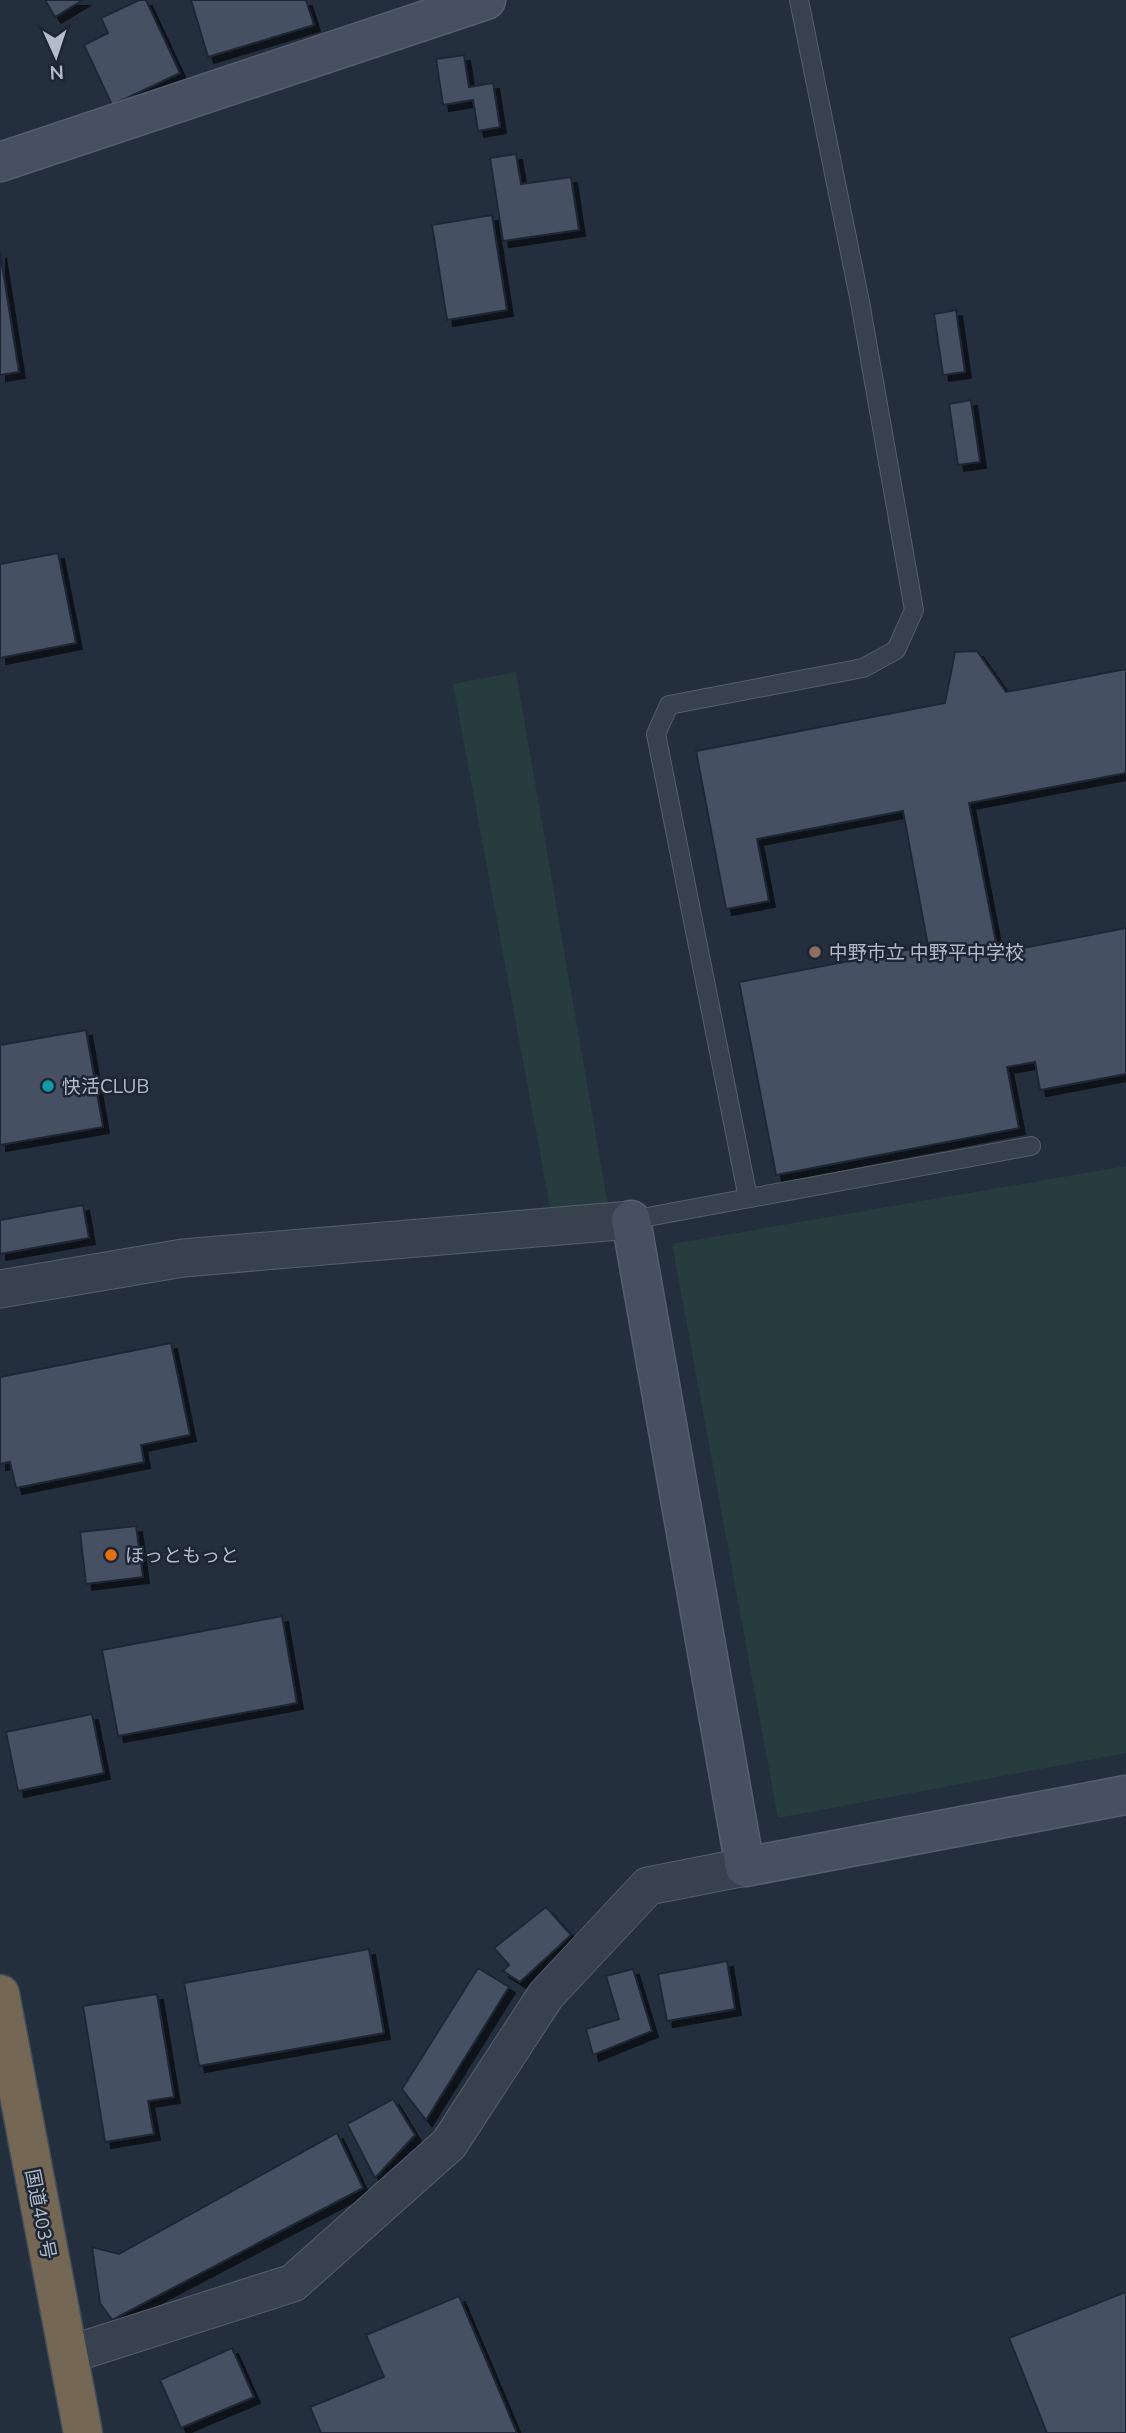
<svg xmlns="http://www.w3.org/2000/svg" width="1126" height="2433" viewBox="0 0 1126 2433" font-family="'Nunito Sans','Noto Sans JP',sans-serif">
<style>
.green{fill:#263c3f}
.building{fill:#455162;stroke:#1f2835;stroke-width:2;filter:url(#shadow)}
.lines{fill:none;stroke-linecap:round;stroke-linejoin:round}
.lane-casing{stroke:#565f6c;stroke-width:20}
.street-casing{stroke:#565f6c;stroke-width:39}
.secondary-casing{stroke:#565f6c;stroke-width:41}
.highway-casing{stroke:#434c59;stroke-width:41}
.lane{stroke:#38414e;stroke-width:18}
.street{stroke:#38414e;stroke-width:37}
.secondary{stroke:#465061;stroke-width:38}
.highway{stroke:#746855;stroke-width:38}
.education-dot{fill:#8d6e63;stroke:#1d2633;stroke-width:2.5}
.culture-dot{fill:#0f9aa8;stroke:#1d2633;stroke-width:2.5}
.food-dot{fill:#e8710a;stroke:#1d2633;stroke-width:2.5}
.labels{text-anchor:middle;stroke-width:5;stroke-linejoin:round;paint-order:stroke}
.poi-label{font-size:19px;fill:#b4bcc9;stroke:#1d2633;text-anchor:start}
.street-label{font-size:19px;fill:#b4bcc9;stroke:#1d2633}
</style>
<defs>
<filter id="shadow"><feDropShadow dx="6" dy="6" stdDeviation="0" flood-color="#0009"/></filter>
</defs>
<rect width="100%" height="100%" fill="#242f3e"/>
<path class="green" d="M516,672L611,1223L554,1228L453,684Z
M1126,1166V1753L778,1818L672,1244Z"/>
<path class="building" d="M45,0H83L55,17Z
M139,0H146L180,73L112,105L84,45L108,33L101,18Z
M191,0H306L314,25L208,57Z
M464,55L469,87L493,83L500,127L478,131L473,100L443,105L436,59Z
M516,154L521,184L571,177L579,230L503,241L490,158Z
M492,215L507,310L447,320L432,225Z
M0,252L19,372L0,375Z
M956,310L965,372L943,375L934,314Z
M971,400L980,462L958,465L949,404Z
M58,553L76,643L0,658V564Z
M977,651L1006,692L1126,669V773L969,803L998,953L1126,928V1074L1040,1090L1035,1062L1007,1067L1019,1128L776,1175L739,982L928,946L903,811L757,839L769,901L726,909L696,751L945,703L955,652Z
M86,1030L103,1127L0,1145V1045Z
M83,1205L89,1238L0,1254V1220Z
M171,1343L190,1435L141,1445L144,1462L16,1488L10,1462L0,1464V1377Z
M136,1526L143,1577L86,1584L80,1532Z
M282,1616L297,1703L118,1736L102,1650Z
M92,1714L104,1773L18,1791L6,1732Z
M546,1907L571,1935L520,1982L503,1971L509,1965L494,1948Z
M369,1949L384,2033L199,2066L184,1983Z
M727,1961L735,2009L667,2021L658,1974Z
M478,1968L509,1987L426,2120L402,2089Z
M633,1969L652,2031L593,2055L586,2029L619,2019L606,1976Z
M157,1994L174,2097L148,2101L154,2134L105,2142L83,2006Z
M393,2099L415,2135L375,2178L347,2124Z
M337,2133L363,2188L112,2320L100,2303L92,2247L119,2254Z
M1126,2292V2433H1047L1009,2338Z
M459,2296L517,2433H321L310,2407L384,2377L366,2335Z
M232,2348L254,2397L181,2428L160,2380Z"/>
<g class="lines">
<defs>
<path id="lane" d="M748,1198L656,734L669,705L863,668L896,650L914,610L860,302L799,0
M631,1220L1031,1146"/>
<path id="street" d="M0,1289L183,1258L631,1220
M68,2355L293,2283L449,2144L546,1995L648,1886L745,1867"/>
<path id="secondary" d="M0,162L486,0
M631,1220L745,1867L1126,1795"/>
<path id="highway" d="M0,1994L83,2433"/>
</defs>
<use href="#lane" class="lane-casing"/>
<use href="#street" class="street-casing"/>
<use href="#secondary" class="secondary-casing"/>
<use href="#highway" class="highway-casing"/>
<use href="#lane" class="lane"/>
<use href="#street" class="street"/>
<use href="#secondary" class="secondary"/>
<use href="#highway" class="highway"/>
</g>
<circle class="education-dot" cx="815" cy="952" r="7"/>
<circle class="culture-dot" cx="48" cy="1086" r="7"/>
<circle class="food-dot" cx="111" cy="1555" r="7"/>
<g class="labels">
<g class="poi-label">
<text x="829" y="959">中野市立 中野平中学校</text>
<text x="62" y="1093">快活CLUB</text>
<text x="125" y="1562">ほっともっと</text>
</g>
<g class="street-label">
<text transform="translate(41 2214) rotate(79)" y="7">国道403号</text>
</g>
</g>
<g transform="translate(56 56) rotate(177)" stroke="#1d2633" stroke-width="5" paint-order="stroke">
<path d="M0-5L12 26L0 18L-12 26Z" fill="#b4bcc9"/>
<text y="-10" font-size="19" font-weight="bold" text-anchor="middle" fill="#b4bcc9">N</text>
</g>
</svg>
